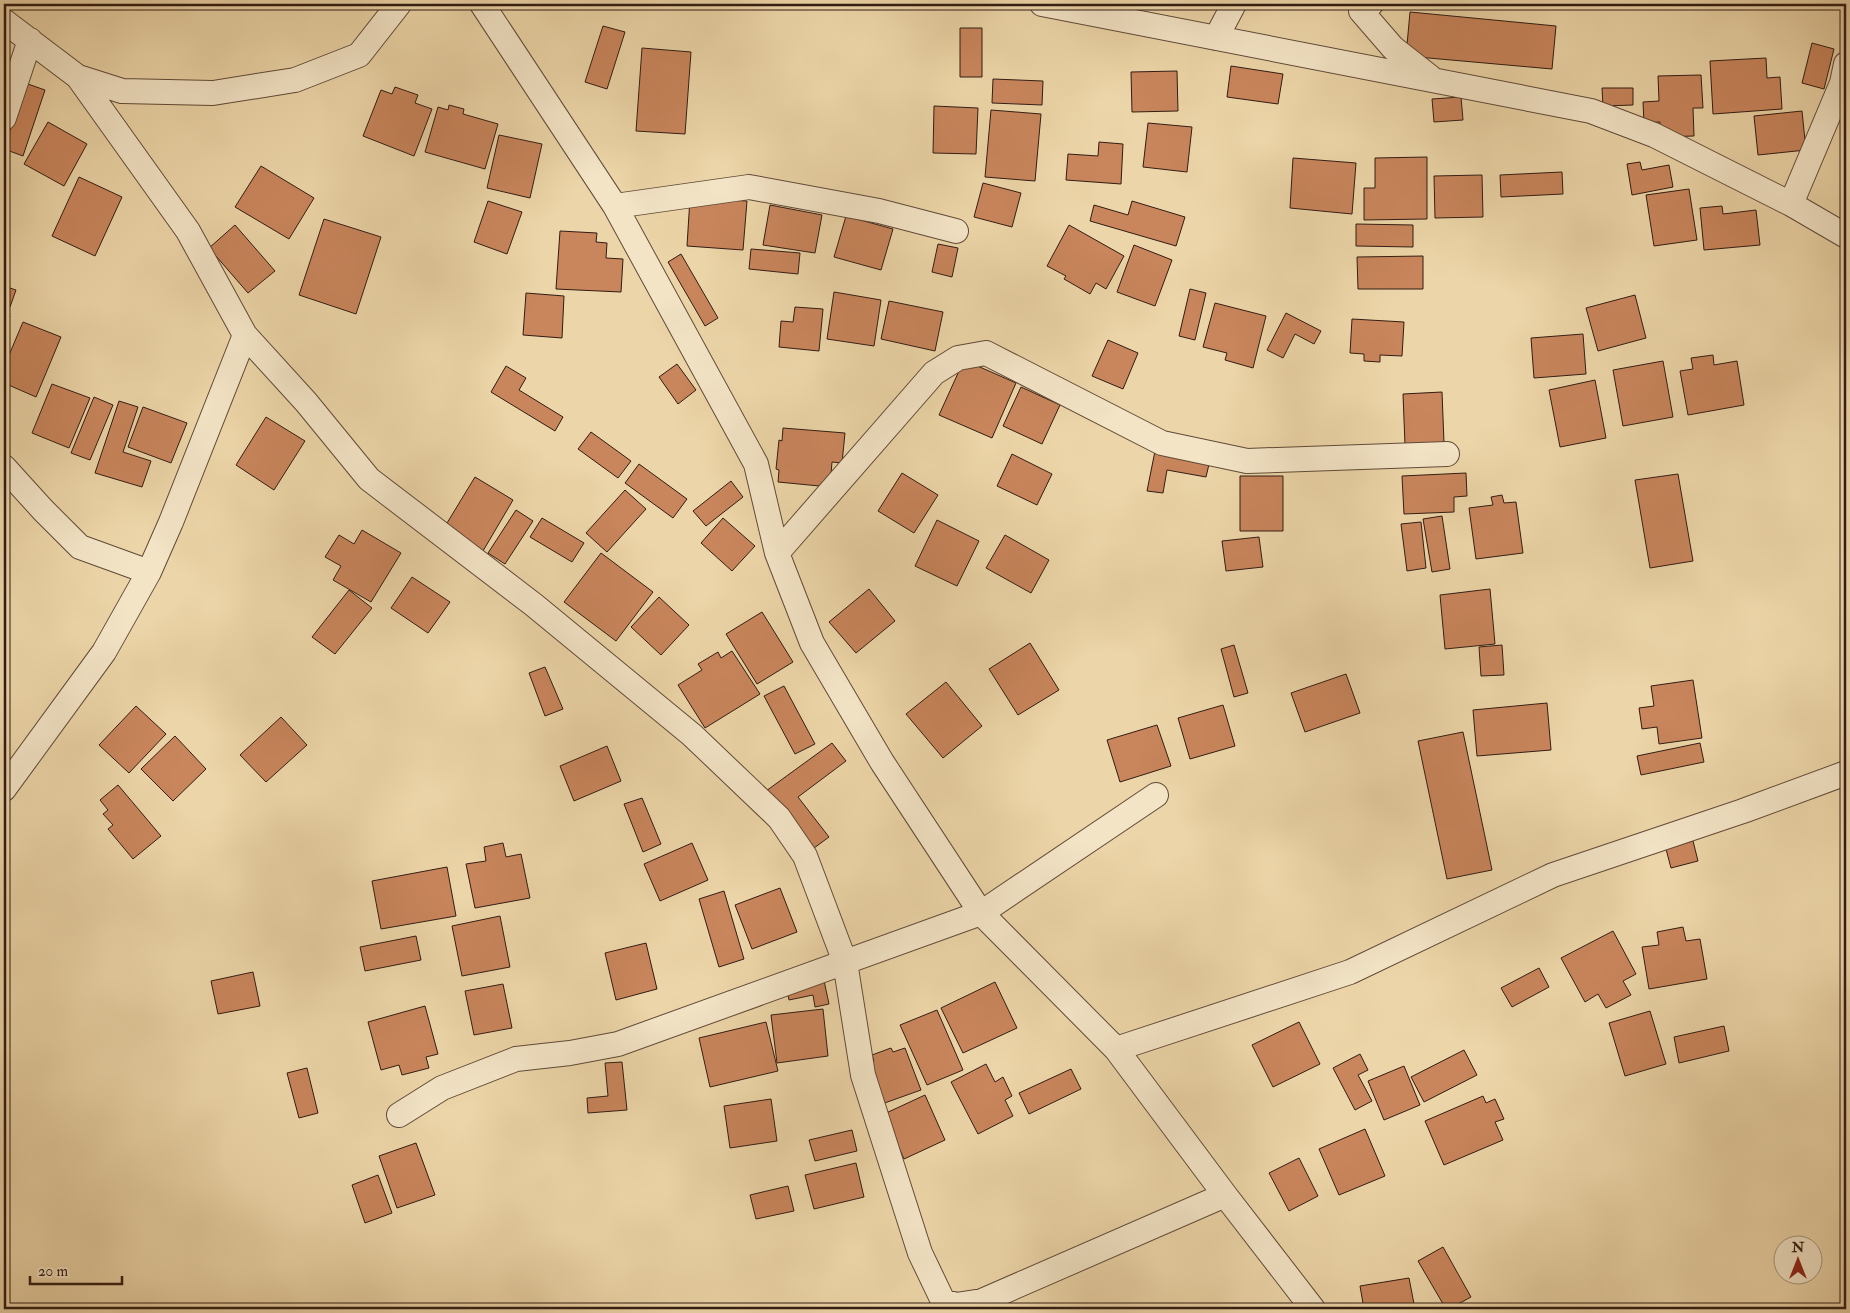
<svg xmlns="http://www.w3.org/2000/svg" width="1850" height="1313" viewBox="0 0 1850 1313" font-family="'IM FELL Double Pica',serif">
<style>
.building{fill:#c9855c;stroke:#311c13}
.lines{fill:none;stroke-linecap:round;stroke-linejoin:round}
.street-casing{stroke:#604a38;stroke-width:26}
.street{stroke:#f3e4c6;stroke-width:24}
</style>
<rect width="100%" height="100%" fill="#ecd5a8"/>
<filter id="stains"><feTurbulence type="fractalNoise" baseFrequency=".004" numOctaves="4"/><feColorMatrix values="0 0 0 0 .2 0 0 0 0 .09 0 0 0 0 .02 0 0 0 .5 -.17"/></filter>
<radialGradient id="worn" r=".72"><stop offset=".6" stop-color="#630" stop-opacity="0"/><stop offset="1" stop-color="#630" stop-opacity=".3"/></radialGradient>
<path class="building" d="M1410,12L1556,26L1552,69L1406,56Z
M603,26L625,32L607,89L585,82Z
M960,28H982V77H960Z
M1812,43L1834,49L1824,89L1802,83Z
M642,48L691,52L685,134L636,131Z
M1766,58L1767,78L1780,77L1782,109L1713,114L1710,61Z
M1231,66L1283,74L1278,104L1227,97Z
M1177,71L1178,111L1132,112L1131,72Z
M1701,75L1703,108H1693L1694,136L1660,137V122L1644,123L1643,102L1659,101L1658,76Z
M993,79L1043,81L1042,105L992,103Z
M25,83L45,90L23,156L4,149Z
M395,87L418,95L415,103L432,109L414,156L363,136L381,90L392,94Z
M1602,88H1633V105L1603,106Z
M1461,97L1463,120L1434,122L1432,99Z
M449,105L464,109L463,114L498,124L485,169L425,152L438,107L448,110Z
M934,106L978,108L976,154L933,153Z
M991,110L1041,114L1035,181L985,177Z
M1802,111L1806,150L1758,155L1754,116Z
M48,122L87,144L64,186L24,164Z
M1148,123L1192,127L1187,172L1143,167Z
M499,135L542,144L530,198L487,188Z
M1099,142L1123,144L1121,184L1066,180L1068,154L1098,156Z
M1427,157V219L1364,220V188H1375V158Z
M1293,158L1356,163L1352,214L1290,208Z
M1640,162L1642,170L1669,165L1673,187L1632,195L1627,164Z
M261,166L314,198L289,239L235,207Z
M1562,172L1563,194L1501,197L1500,175Z
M1482,175L1483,217L1435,218L1434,176Z
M79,177L122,197L95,256L52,236Z
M983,183L1021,193L1012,227L974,217Z
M1689,189L1697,240L1654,246L1646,195Z
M690,198L747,201L743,250L687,246Z
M488,201L522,212L507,254L474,242Z
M1132,201L1185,217L1176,246L1090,221L1094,205L1128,215Z
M770,205L822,215L815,253L763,245Z
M1722,206L1723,214L1756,210L1760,245L1704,250L1700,208Z
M846,216L893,229L881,270L834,257Z
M324,219L381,237L356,314L299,295Z
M1356,224L1413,225V247L1356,246Z
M235,225L275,271L248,293L209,248Z
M1069,225L1124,256L1106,289L1096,283L1090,294L1064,279L1066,276L1047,266Z
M560,231L597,233L596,242L607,243L606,258L623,259L621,292L556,289Z
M938,244L958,248L952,277L932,272Z
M1134,245L1172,260L1155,306L1117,292Z
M751,249L800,253L798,274L749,269Z
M681,254L718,318L705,326L668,262Z
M1423,256V289H1358L1357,257Z
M4,286L16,290L10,307L4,305Z
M1190,289L1206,293L1195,340L1179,336Z
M834,292L881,300L874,346L827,339Z
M526,293L564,296L562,338L523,335Z
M1635,295L1646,338L1598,351L1586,308Z
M889,301L943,312L935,351L881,339Z
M1215,303L1266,316L1253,368L1225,360L1227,353L1203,347Z
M795,307L823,309L819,351L779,347L781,321L793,322Z
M1286,313L1321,331L1314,344L1295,334L1283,358L1267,350Z
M4,314L10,316L4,335Z
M1352,319L1404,322L1402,356L1380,355V362L1364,361V354L1350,353Z
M23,322L61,337L36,397L4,383V367Z
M1583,334L1586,374L1534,378L1531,338Z
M1108,340L1138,353L1123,389L1092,376Z
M1713,355L1714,365L1737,361L1744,405L1688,415L1680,371L1693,369L1691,358Z
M964,360L1016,383L992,438L939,415Z
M1663,361L1673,417L1623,426L1613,370Z
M677,364L696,390L678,404L659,377Z
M506,366L526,378L519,390L563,417L555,431L491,392Z
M1595,380L1606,438L1560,447L1549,390Z
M52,384L90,398L69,448L32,433Z
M1021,387L1060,405L1042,444L1003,426Z
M1442,392L1444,443L1405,445L1403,394Z
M94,397L113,405L90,460L71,453Z
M119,401L138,407L123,452L151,461L142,487L95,473Z
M143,407L187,423L171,463L128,447Z
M266,417L305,441L274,490L236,465Z
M783,428L845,433L842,463L832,462L830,487L778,482L779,470L776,469L779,440L782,441Z
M591,432L631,461L618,478L578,449Z
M1155,451L1210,460L1206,477L1167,470L1163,493L1147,491Z
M1012,454L1052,474L1037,505L997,486Z
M639,464L687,499L673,518L625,483Z
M902,473L938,495L914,533L878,511Z
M1466,473L1467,496L1454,497V512L1404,514L1402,476Z
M1678,474L1693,561L1650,568L1635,480Z
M1240,476H1283V531H1240Z
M475,477L513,500L483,551L444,528Z
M731,481L743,497L706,526L693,511Z
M625,490L646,509L607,552L586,533Z
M1502,495L1504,503L1516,502L1523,553L1476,559L1469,508L1493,505L1491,497Z
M516,510L533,521L505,564L488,553Z
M1442,516L1450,569L1432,572L1423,519Z
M542,518L584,543L572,562L530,537Z
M723,518L755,546L732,571L701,543Z
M937,520L979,541L957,586L915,566Z
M1421,522L1426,568L1407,571L1401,524Z
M362,530L401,553L371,602L333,580L341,566L325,557L339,535L354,544Z
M1005,535L1049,560L1031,593L986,568Z
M1259,537L1263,567L1226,571L1222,541Z
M601,553L653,592L616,641L564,602Z
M412,577L450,602L428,633L391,608Z
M869,589L895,621L856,653L829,622Z
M1490,589L1495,644L1445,649L1440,595Z
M349,590L372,608L335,654L312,637Z
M659,597L689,625L661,655L631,627Z
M762,612L793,662L757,684L726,634Z
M1030,643L1059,690L1018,715L989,669Z
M1234,645L1248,693L1234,697L1221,649Z
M1502,645L1504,675L1481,676L1479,647Z
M732,651L760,694L705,728L678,685L702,670L698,664L718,652L721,658Z
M545,667L563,709L545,716L529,673Z
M1346,674L1360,713L1305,732L1291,693Z
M1693,680L1702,738L1659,744L1657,727L1642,729L1639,708L1654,706L1651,686Z
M946,682L982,726L943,758L906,714Z
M784,686L815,744L795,754L764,696Z
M1547,703L1551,750L1477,756L1473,710Z
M1223,705L1235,746L1190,759L1178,718Z
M136,706L166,734L129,773L99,745Z
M281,717L307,745L266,782L240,755Z
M1157,725L1171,766L1120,782L1107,740Z
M1463,732L1492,870L1447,879L1418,741Z
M175,736L206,769L173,801L141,769Z
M832,743L846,761L798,797L829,837L810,851L766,791Z
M1700,743L1704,762L1641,775L1637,756Z
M607,746L621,781L574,801L560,766Z
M118,785L161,836L133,859L108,829L113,825L103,814L108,810L100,800Z
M642,798L661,844L643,852L624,804Z
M1693,841L1698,861L1671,868L1666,849Z
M503,843L506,857L521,854L530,898L475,908L466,864L486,861L484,847Z
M692,843L708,880L660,901L644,864Z
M447,867L456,916L381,929L372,881Z
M780,888L797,932L752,949L735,905Z
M724,891L744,959L719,967L699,899Z
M500,916L510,967L462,976L452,926Z
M1683,927L1686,941L1700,939L1707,979L1649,989L1642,947L1659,945L1657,932Z
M1613,931L1636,974L1623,981L1631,995L1606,1008L1598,994L1585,1002L1561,958Z
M416,936L421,960L365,971L360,947Z
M646,943L657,989L616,1000L605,953Z
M1539,968L1549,987L1512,1007L1501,988Z
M253,972L260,1006L218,1014L211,981Z
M823,976L829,1004L815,1007L813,995L789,1000L786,985Z
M995,982L1017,1028L963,1053L941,1008Z
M503,984L512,1028L474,1035L465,991Z
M425,1006L438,1054L426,1057L429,1068L402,1075L399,1065L381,1070L368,1022Z
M823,1009L828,1056L777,1063L771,1015Z
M937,1010L963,1070L927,1085L900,1025Z
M1650,1011L1666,1064L1625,1076L1609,1023Z
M766,1022L778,1071L710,1087L699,1038Z
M1299,1022L1320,1064L1273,1087L1252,1045Z
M1724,1026L1729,1051L1679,1063L1674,1037Z
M891,1048L893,1052L905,1048L921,1090L879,1105L864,1065L874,1061L872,1055Z
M1464,1050L1477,1075L1424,1102L1411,1077Z
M1360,1054L1368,1070L1358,1075L1372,1101L1355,1110L1333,1068Z
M622,1062L627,1110L588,1113L587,1098L608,1096L605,1063Z
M986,1064L995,1082L1003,1077L1012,1096L1005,1100L1013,1116L978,1134L951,1082Z
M1404,1066L1420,1105L1384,1120L1368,1081Z
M307,1068L318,1113L299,1118L287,1073Z
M1071,1069L1081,1089L1029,1114L1019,1093Z
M925,1095L945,1140L904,1159L884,1114Z
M1483,1096L1486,1103L1495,1099L1504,1119L1495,1122L1503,1140L1444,1165L1425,1121Z
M771,1099L777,1141L730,1148L724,1106Z
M1365,1129L1385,1176L1339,1195L1319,1149Z
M852,1130L857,1151L815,1161L809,1140Z
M416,1143L435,1195L397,1208L379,1156Z
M1299,1158L1318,1196L1289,1211L1269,1173Z
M856,1163L864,1197L814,1209L805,1175Z
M378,1175L392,1213L365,1223L352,1185Z
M788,1186L794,1211L756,1219L750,1195Z
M1443,1247L1471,1297L1449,1309H1446L1418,1261Z
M1409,1278L1415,1309H1364L1360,1286Z"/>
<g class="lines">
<defs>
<path id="street" d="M482,4L615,206L756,464L777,553L812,643L882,762L981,913L1116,1049L1225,1195L1313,1309
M1042,4L1591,111L1654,135L1791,204L1846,236
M1371,4L1361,11L1393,48L1430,77
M4,21L78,77L188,231L245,335L171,522L149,572L104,652L4,789
M1216,38L1234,4
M78,77L122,91L213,93L295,80L359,55L399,4
M4,118L30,40
M1791,204L1842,83L1846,64
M615,206L749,187L879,211L956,231
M245,335L306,402L369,479L534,605L692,735L779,818L805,856L845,962L863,1075L920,1253L943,1301L956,1305L982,1301L1225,1195
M4,467L43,510L80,547L149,572
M777,553L934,373L958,358L986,353L1162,443L1247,461L1447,454
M1116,1049L1350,972L1553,875L1743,811L1846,773
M399,1115L442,1088L516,1059L570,1053L618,1044L981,913L1156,795"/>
</defs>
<use href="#street" class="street-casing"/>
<use href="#street" class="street"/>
</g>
<rect width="1850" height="1313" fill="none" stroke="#ecd5a8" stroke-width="20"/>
<rect x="5" y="5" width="1840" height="1303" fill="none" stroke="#311c13" stroke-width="2.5"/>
<rect x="10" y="10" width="1830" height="1293" fill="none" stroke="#311c13"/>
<g transform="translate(1798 1260)"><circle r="24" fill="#f3e4c6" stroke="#a5947e"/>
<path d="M0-4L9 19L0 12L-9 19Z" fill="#8f2418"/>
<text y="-8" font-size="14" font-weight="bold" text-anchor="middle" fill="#311c13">N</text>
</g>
<path d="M30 1276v8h92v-8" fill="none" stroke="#311c13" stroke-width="2.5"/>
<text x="38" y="1276" font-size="15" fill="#311c13" stroke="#f3e4c6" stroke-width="4" paint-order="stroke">20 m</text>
<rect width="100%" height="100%" filter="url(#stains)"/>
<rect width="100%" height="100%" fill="url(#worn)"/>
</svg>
